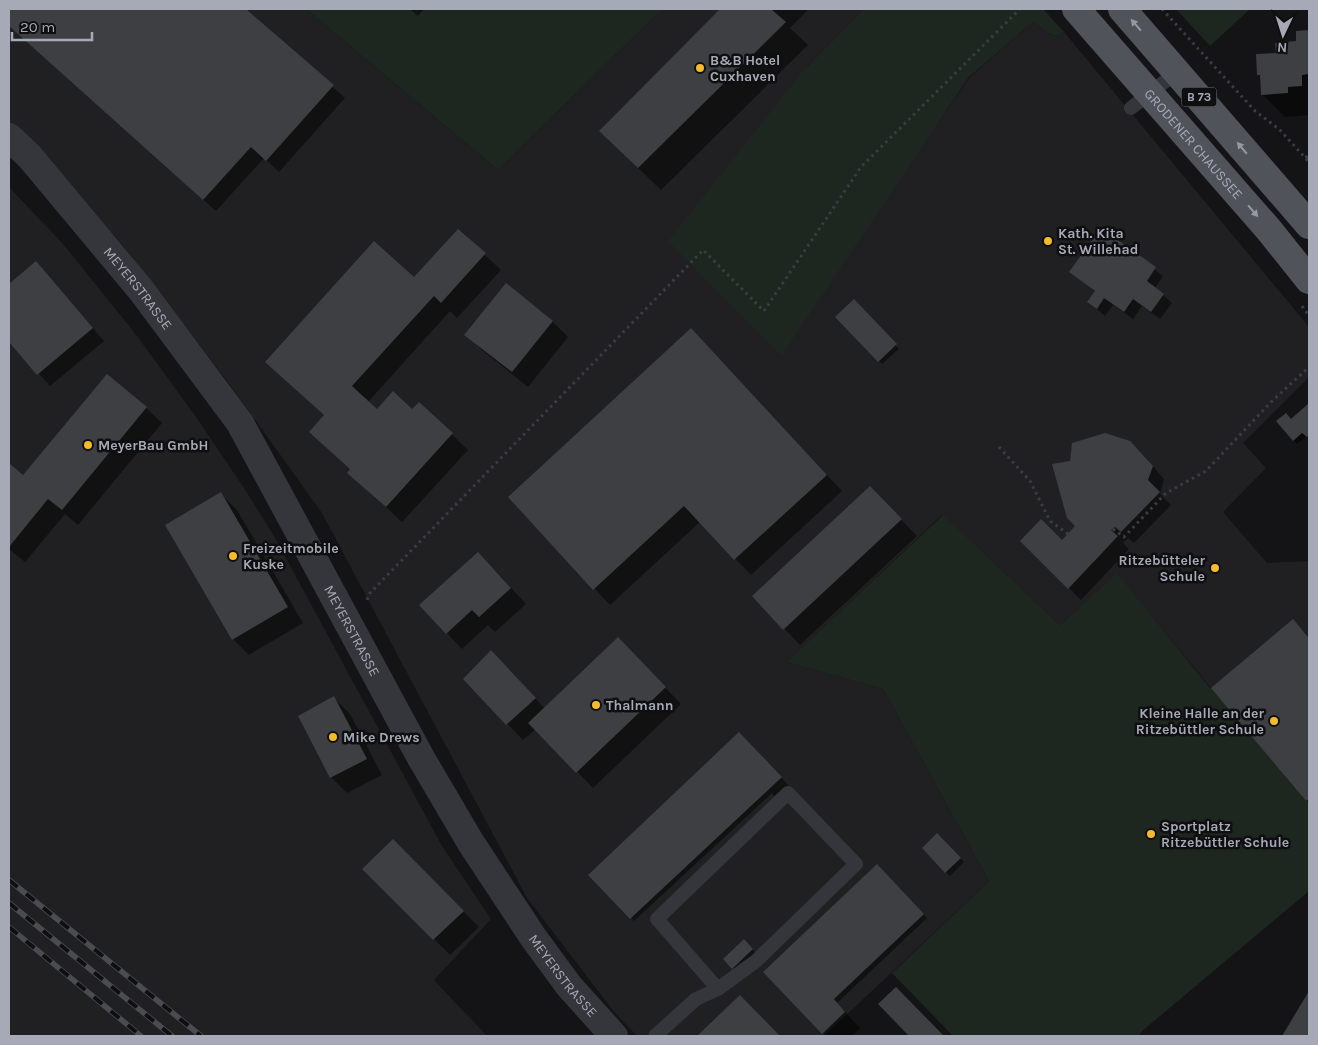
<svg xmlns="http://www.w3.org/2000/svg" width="1318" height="1045" viewBox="0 0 1318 1045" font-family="Karla,sans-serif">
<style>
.built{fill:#202023}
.green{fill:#1e2620}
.shadow{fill:#0007}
.building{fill:#3e3f43}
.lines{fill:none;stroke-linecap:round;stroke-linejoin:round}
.path{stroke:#3b3d42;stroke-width:3;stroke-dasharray:2.5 4;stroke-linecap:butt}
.service{stroke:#35363b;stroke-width:14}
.minor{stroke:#35363b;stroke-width:28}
.primary{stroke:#51535a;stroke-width:28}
.rail-casing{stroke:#4a4c52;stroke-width:5.5}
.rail{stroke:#0f0f11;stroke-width:4;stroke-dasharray:11;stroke-linecap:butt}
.oneway{fill:#9599a4}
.poi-dot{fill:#f6bb2c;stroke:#0f0f11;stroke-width:2}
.labels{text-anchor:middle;stroke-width:5;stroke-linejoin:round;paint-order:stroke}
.shield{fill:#0f0f11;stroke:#797c85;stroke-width:1}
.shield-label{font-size:12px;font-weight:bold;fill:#a6aab7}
.poi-label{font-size:14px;font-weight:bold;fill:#a6aab7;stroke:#0f0f11;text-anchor:start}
.street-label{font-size:14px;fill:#a6aab7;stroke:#0f0f11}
</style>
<rect width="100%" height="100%" fill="#141416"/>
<path class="built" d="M9,9H306L498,170L662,9H864L803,71L915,156L970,77L1033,22L1048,33L1056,36L1064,32L1309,327V377L1243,443L1266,468L1223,512L1267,563L1309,561V638L1293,619L1211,688L1117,574L1060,625L942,515L786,662L883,689L989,881L824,1036H637L615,1013L527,898L322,513L225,378L119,241L9,127Z
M9,187L63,244L134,332L194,414L244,488L274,536L442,846L491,919L434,980L487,1036H9Z"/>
<path class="green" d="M306,9H662L498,170Z
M864,9H1043L1064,32L1056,36L1048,33L1033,22L969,77L782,355L668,241L803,71Z
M1176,9H1250L1210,46Z
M943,515L1060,625L1117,573L1210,688L1293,619L1309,638V754L1284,775L1306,801L1309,799V891L1141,1032L1139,1036H953L892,973L989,881L883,689L786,662Z"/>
<path class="shadow" d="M9,9H244L345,98L279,172L264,158L216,211L9,26Z
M410,9H424L418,16Z
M722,9H809L790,28L808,45L661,190L600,131Z
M1297,32H1309V115L1285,117L1262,94V78L1258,74L1277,54L1297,43Z
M1101,229L1163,276L1155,288L1172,303L1160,319L1142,306L1133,319L1113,305L1105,316L1089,302L1095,292L1071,272Z
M458,230L501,270L457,318L450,311L368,402L377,411L412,410L419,403L468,450L402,522L365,488L351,470L325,416L266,362L414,279Z
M36,263L104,341L50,386L9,340V286Z
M506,284L553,322L568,337L528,387L482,350L466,334Z
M854,301L899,349L882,364L837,317Z
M707,346L842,491L751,575L700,522L610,605L509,497Z
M1309,405V438L1307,436L1297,444L1293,440L1291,420Z
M146,408L162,423L78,525L65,514L25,562L9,549V465L23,477Z
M1142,454L1164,479L1160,494L1171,505L1134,543L1128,538L1123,543L1129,549L1081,600L1022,541L1062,542Z
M221,494L237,510L303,623L249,655L233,639Z
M886,504L917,536L800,645L754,597Z
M494,569L526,604L495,632L488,625L462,649L447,633Z
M1293,621L1309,637V803L1212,688Z
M634,655L681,704L593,788L536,729L523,740L465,679L507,667L545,709Z
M334,698L350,714L382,775L347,793L331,777Z
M747,742L789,786L776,798L772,793L634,921L590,875Z
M937,835L964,862L950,876L923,848Z
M393,841L479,927L450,955L364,869Z
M877,866L927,918L837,1003L860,1028L852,1036H826L765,972Z
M744,941L756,953L737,971L725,959Z
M1309,993V1036H1283Z
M740,997L778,1036H701L700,1035Z"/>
<path class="building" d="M9,9H246L334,85L266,161L251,147L203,200L9,26Z
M720,9H771L786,22L638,168L599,131Z
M1309,30V74L1302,75V86L1288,87V93L1261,95L1260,75H1257L1256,54L1276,53L1275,43L1296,41V31Z
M1101,228L1156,267L1147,281L1164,294L1151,312L1133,299L1124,312L1104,298L1097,309L1087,302L1095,291L1069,272Z
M458,229L486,253L441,303L434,296L352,386L377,409L393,391L412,409L419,402L453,433L386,507L347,473L350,469L309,432L324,415L265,362L374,241L414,277Z
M36,261L93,328L37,375L9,342V284Z
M506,283L553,321L512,372L464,335Z
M854,299L897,344L878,362L835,317Z
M691,328L827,475L734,560L684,506L593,590L508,497Z
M107,374L147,407L62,510L48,499L9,547V463L23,475Z
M1309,403V435L1307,437L1302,433L1293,441L1276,421L1286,413L1291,419Z
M1105,433L1130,441L1153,466L1148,480L1160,492L1121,532L1115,527L1113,529L1111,530L1118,536L1068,589L1020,541L1041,519L1062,540L1075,526L1067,518L1052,464L1070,461L1072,443Z
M870,486L902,519L783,630L752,596Z
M221,492L288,607L232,640L165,525Z
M478,552L511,588L479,617L472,610L446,634L419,605Z
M1293,619L1309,638V799L1306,801L1211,688Z
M618,637L666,687L576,773L528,723Z
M491,650L536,698L506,725L463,679Z
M334,696L367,759L330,778L298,716Z
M739,732L782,777L630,919L588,875Z
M937,833L961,858L945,873L922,848Z
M393,839L464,911L433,940L362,869Z
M877,864L924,914L834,999L845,1012L822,1034L763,972Z
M744,939L753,949L732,969L723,959Z
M896,987L944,1036H909L878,1004Z
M1309,991V1036H1282Z
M740,995L780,1036H699L698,1035Z"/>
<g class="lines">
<path class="path" d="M1162,9L1255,111L1279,129L1309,162
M1306,158L1309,152
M1302,306L1309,316
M999,447L1030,481L1050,521L1068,534
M1113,529L1124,537L1166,493L1206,471L1270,403L1309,367
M367,600L370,593L703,250L764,311L861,167L1020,9"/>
<path class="service" d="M1131,108L1177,72
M655,1036L696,999L718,989L756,961L856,864L788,793L657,919L718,989"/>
<path class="minor" id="s1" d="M9,137L30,157L141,290L240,423L421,758L471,843L533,937L569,986L614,1036"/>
<g class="primary">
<path id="s2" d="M1076,9L1269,230L1309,280"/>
<path d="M1122,9L1309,225"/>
</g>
<defs>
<path id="rail" d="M9,880L201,1036
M9,903L172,1036
M9,927L141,1036"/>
</defs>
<use href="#rail" class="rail-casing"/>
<use href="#rail" class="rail"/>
</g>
<defs><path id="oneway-solid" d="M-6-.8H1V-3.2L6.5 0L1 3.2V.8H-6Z" transform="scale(1.25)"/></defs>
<g class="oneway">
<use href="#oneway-solid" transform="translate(1136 25) rotate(-131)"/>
<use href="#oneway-solid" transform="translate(1242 148) rotate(-130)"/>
<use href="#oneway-solid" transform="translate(1253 211) rotate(49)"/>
</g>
<g class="poi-dot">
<circle cx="700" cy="68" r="5"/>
<circle cx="1048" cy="241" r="5"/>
<circle cx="88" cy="445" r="5"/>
<circle cx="233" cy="556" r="5"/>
<circle cx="1215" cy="568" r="5"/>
<circle cx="596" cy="705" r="5"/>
<circle cx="1274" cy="721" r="5"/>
<circle cx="333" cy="737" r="5"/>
<circle cx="1151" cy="834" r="5"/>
</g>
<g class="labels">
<rect class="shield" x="1181.5" y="87.5" width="35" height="19" rx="4"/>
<g class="shield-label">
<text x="1199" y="101">B 73</text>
</g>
<g class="poi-label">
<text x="710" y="65">B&amp;B Hotel<tspan x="710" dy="16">Cuxhaven</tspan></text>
<text x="1058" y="238">Kath. Kita<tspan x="1058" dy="16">St. Willehad</tspan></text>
<text x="98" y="450">MeyerBau GmbH</text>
<text x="243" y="553">Freizeitmobile<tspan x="243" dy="16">Kuske</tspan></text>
<text x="1205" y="565" text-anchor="end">Ritzebütteler<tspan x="1205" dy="16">Schule</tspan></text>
<text x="606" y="710">Thalmann</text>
<text x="1264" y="718" text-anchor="end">Kleine Halle an der<tspan x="1264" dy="16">Ritzebüttler Schule</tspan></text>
<text x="343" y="742">Mike Drews</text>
<text x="1161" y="831">Sportplatz<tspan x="1161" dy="16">Ritzebüttler Schule</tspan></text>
</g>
<g class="street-label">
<text dy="5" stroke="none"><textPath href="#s2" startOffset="179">GRODENER CHAUSSEE</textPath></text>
<text dy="5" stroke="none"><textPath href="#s1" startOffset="199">MEYERSTRASSE</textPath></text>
<text dy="5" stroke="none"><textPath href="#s1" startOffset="604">MEYERSTRASSE</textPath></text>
<text dy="5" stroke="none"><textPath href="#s1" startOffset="1009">MEYERSTRASSE</textPath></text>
</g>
</g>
<rect width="1318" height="1045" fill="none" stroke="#a6aab7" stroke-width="20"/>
<g transform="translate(1283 35) rotate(184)" stroke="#0f0f11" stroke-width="4" paint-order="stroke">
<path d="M0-4L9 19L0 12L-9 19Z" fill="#a6aab7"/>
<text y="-8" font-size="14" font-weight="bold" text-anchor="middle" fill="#a6aab7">N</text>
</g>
<path d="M12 32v8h80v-8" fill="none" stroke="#a6aab7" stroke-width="2.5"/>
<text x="20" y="32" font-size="15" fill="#a6aab7" stroke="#0f0f11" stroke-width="4" paint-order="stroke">20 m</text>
</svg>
